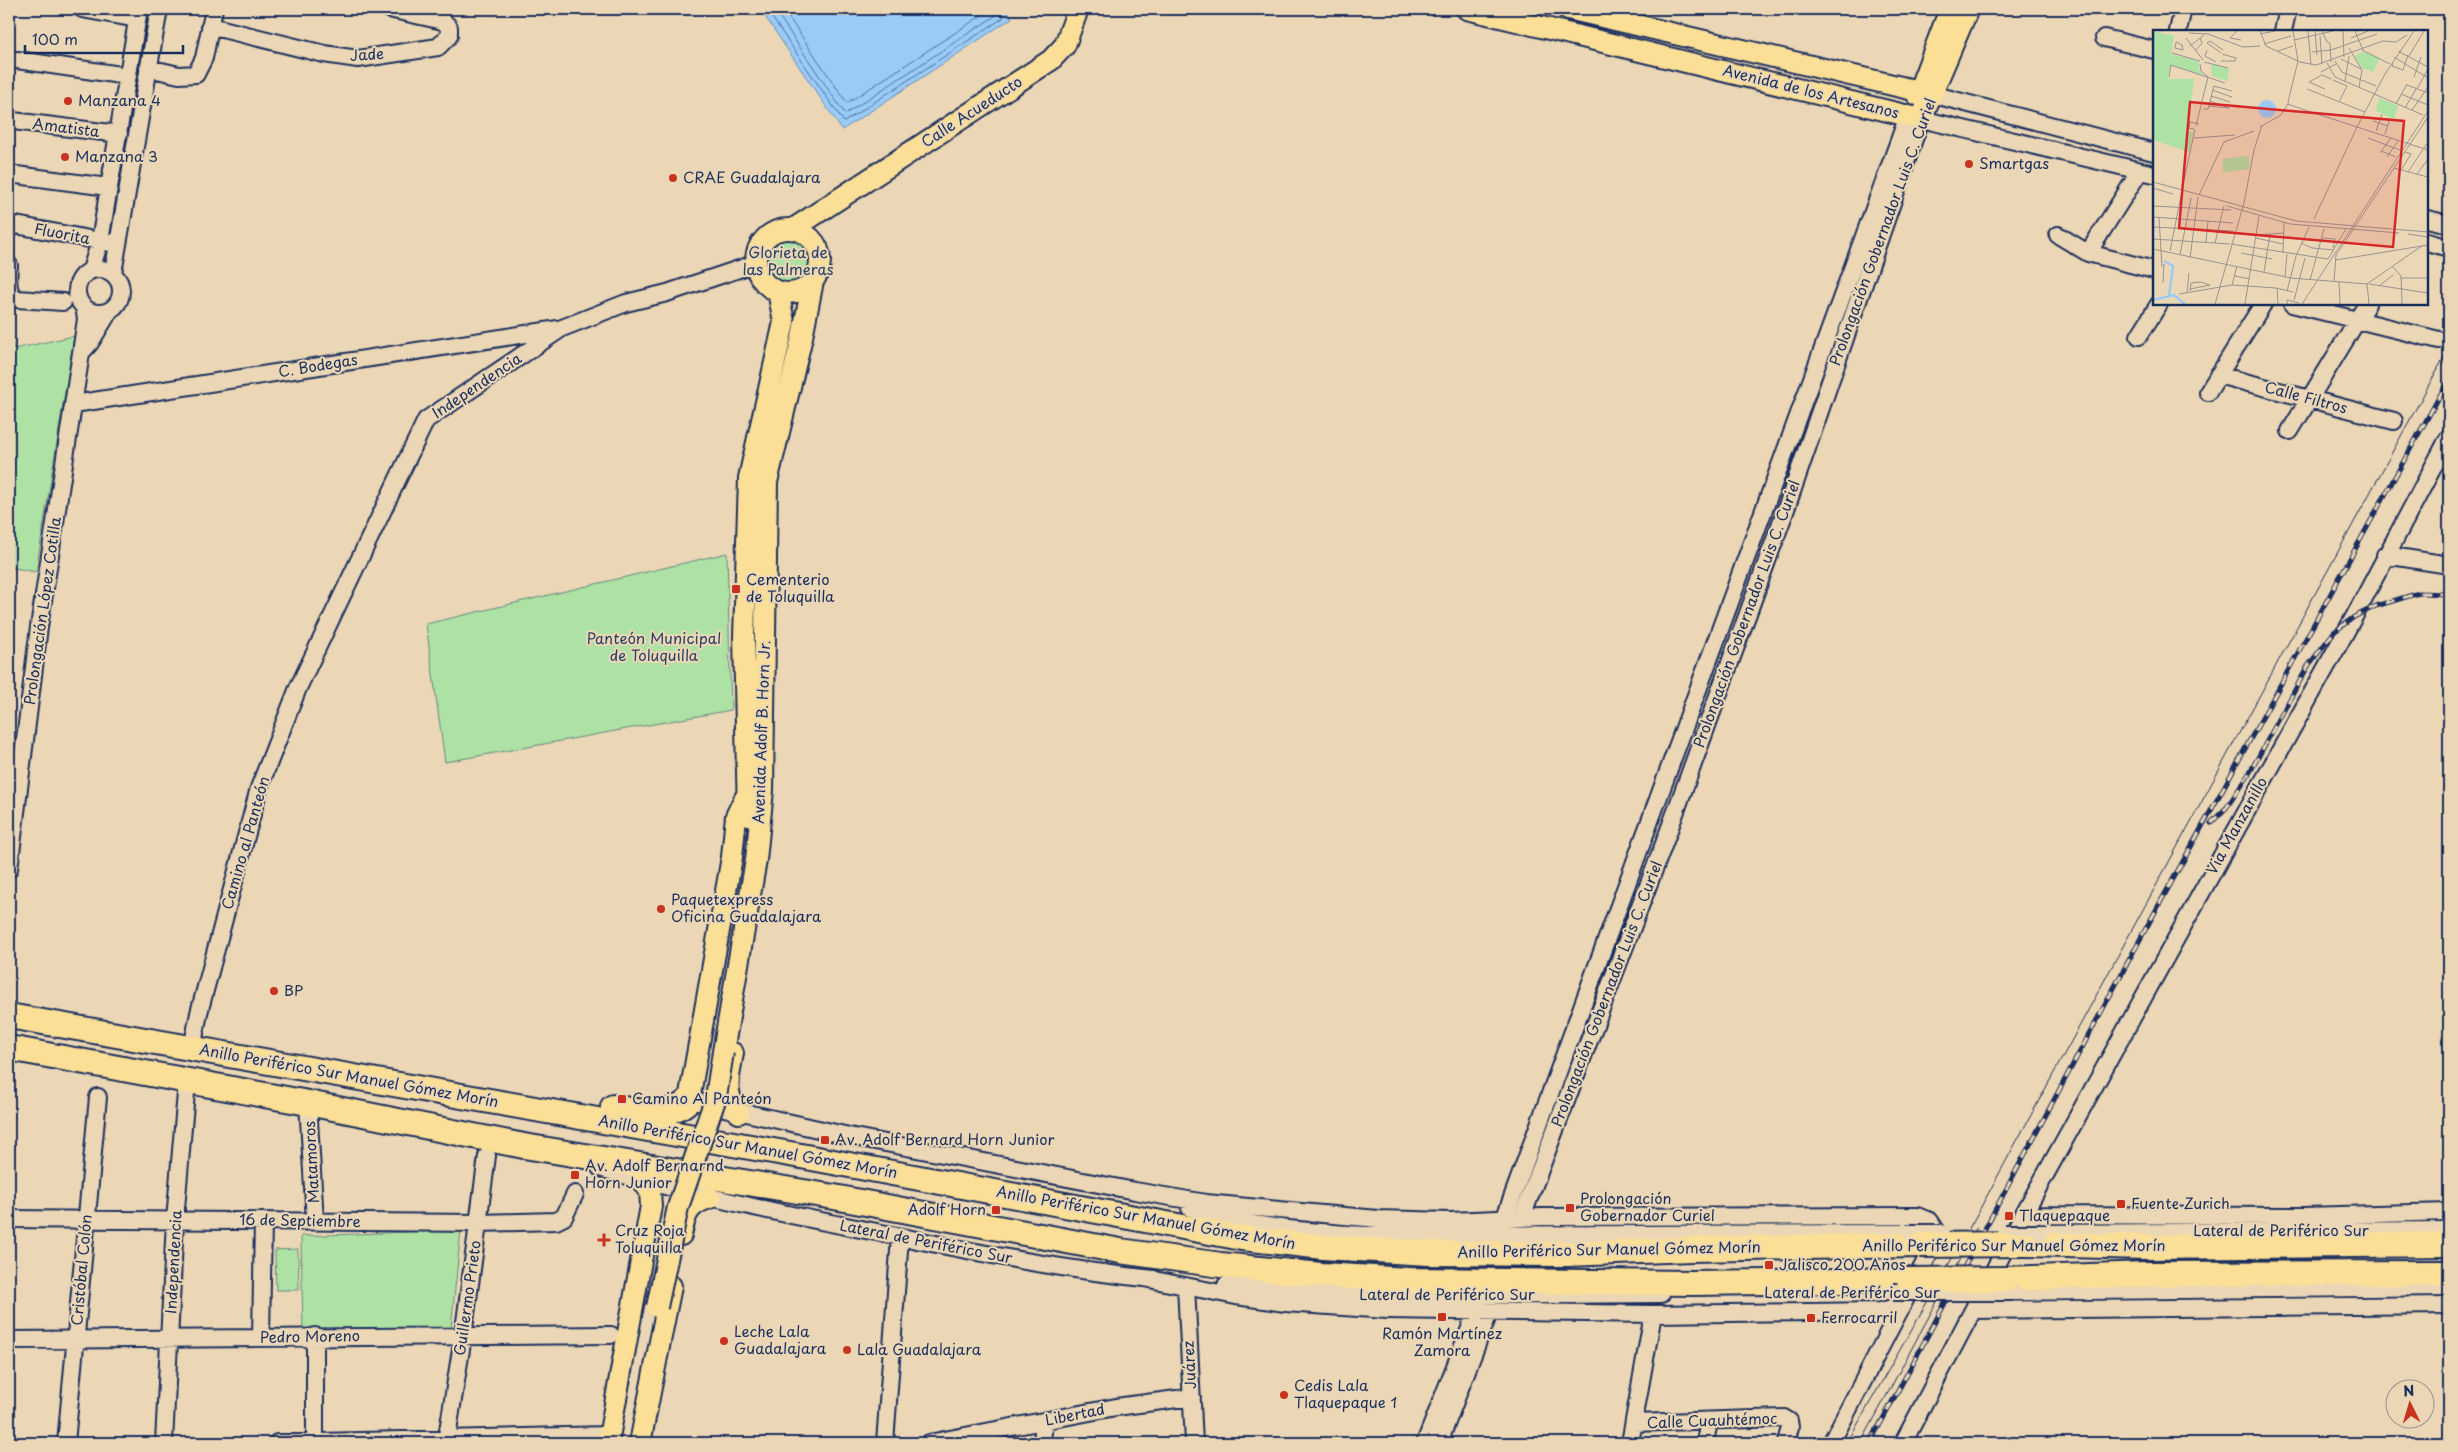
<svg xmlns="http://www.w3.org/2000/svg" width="2458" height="1452" viewBox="0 0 2458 1452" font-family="'Playpen Sans',sans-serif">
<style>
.green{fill:#ade2a4;stroke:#648881}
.water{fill:#9acbf7;stroke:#678dba}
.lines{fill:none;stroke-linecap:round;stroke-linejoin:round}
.shore{stroke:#4e6d9b;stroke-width:1}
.minor-casing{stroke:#1b2f5e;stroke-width:20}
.major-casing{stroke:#1b2f5e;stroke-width:24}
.highway-casing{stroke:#1b2f5e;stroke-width:28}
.minor{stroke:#ebd7b5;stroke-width:16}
.major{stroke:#fbdf96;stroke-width:20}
.highway{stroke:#fbdf96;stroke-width:24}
.tram{stroke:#1b2f5e;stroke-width:1}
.rail-casing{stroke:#1b2f5e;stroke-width:5}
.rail{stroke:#ebd7b5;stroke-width:3;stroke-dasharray:9;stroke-linecap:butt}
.minor-bridge-casing{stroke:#1b2f5e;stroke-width:20;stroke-linecap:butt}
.major-bridge-casing{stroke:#1b2f5e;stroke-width:24;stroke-linecap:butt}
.highway-bridge-casing{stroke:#1b2f5e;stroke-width:28;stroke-linecap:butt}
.minor-bridge{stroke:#ebd7b5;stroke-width:16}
.major-bridge{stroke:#fbdf96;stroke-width:20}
.highway-bridge{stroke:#fbdf96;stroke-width:24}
.poi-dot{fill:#c8321e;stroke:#ebd7b5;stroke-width:2}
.labels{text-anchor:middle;stroke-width:4;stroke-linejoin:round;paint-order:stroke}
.street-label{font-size:15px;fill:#1b2f5e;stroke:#ebd7b5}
.poi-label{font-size:15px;fill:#1b2f5e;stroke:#ebd7b5;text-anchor:start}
.park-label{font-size:15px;fill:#2a4165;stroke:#ebd7b5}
.inset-river{fill:none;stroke:#9acbf7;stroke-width:2.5}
.inset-road{fill:none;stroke:#989492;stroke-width:1}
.view{fill:#d62828;fill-opacity:0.15;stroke:#d62828;stroke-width:2.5}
.inset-edge{fill:none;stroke:#1b2f5e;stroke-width:2.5}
</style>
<rect width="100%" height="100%" fill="#ebd7b5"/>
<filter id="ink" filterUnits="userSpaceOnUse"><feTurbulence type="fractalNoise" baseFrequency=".02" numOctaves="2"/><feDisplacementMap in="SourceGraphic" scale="10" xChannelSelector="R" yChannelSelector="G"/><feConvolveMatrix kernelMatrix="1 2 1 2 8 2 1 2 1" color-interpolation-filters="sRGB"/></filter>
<g filter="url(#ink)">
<path class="green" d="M765 261a23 23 0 1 1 46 0a23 23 0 1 1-46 0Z
M9,327L14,349L74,336L36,572L9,567Z
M727,553L731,710L445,762L426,624Z
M461,1230L451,1328L303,1331L301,1236Z
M298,1249L299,1290H276L275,1250Z"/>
<path class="water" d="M760,9H1006L1012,18L842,130Z"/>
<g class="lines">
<path class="shore" d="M766,9L844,122L1003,18L1002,9
M774,9L845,114L995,16L996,9
M783,9L847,103L987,12L988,9"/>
<defs>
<path id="minor" d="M82,9L137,19
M210,26L324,54L358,59L438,47L449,36V27L443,21L389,9
M2178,31L2183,9
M2283,31L2288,9
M2104,38L2154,50
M17,60L128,76
M148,68L179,75L196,74L204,58L214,9
M1931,94L2154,152
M13,121L119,134
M9,174L108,187
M2427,219L2449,224
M9,230L10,226L16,225L110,243
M2058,235L2088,253L2154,270
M2427,242L2449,248
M2088,253L2140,171
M9,265C9,277 5,293 17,299L63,302
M77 291a22 22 0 1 1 44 0a22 22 0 1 1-44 0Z
M91,270L100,241L139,9
M113,273L159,9
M2292,304L2439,340
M2139,336L2159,304
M81,353L90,343L110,310
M2218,375L2394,421
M2208,392L2263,304
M74,404L558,329
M2290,431L2367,304
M2385,555L2449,565
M9,869L39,627L81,353L86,319L84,307
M192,1049L199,1013L259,788L298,688L426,420L562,328L626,303L667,293L757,263
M689,1100L849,1136L1135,1191L1206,1203L1279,1210L1378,1219L1450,1221L1542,1217L1918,1216L1930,1221L1939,1235L1906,1298L1896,1307L1881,1311L1653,1314L1387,1310L1285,1303L1236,1296L1144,1278
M308,1103L315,1222
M600,1168C701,1198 804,1218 907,1238C989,1255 1071,1271 1154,1279
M1190,1208C1246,1227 1307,1232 1365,1235L1911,1233
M2023,1215L2304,1216L2449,1212
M1505,1217L1908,116
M1522,1217L1665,841L1786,509L1921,119L2154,174
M9,1219L478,1223L556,1221L564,1217L575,1194
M2040,1233L2449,1230
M1226,1285L1356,1294L1430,1296L1661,1294
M1186,1286L1194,1443
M2012,1292L2449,1287
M1973,1310L2449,1305
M315,1336V1443
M261,1338L263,1221
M9,1340L611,1335
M1634,1423L1784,1418L1789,1421L1790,1427L1786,1443
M66,1443L98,1097
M164,1443L175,1220L187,1081
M277,1443L609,1435
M446,1443L463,1337L487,1156
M885,1443L900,1237
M929,1443L1116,1407L1192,1397
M1042,1443L1044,1421
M1425,1443L1476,1313
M1439,1443L1489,1313
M1630,1443L1653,1314
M1705,1443L1709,1421
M1831,1443L1905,1300
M1903,1443L2023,1215L2354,617L2449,437"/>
<path id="major" d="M1467,9L1921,119L1968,9
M1568,9L1931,94
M1917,95L1950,9
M793,229L1051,60L1065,45L1078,9
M756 261a32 32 0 1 1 64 0a32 32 0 1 1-64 0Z
M748,816L744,637L749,478L784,322L778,291
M723,1052L756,860L763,790L767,482L802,337L813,281
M733,1053C729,1075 723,1095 739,1113
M689,1100L732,857L736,816L745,798
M681,1235C685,1215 688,1204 710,1198
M608,1443L651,1206L650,1191L641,1180
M640,1443L671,1286"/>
<path id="highway" d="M9,1016L801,1156L1242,1238L1323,1247L1429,1253L1567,1254L1691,1249L1920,1245
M9,1048L308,1103L524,1146L834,1197L1120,1251L1221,1265L1321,1275L1408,1280L1693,1283L1909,1280
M613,1107C638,1111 669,1120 689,1100
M2025,1244L2147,1247L2449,1244
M2006,1279L2147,1274L2449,1273"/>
</defs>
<use href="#minor" class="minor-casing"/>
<use href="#major" class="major-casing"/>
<use href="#highway" class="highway-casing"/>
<use href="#minor" class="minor"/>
<use href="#major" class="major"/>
<use href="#highway" class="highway"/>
<path class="tram" d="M1847,1443L1976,1216L2449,348
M1861,1443L1977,1227"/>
<defs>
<path id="rail" d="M2211,823L2227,807L2250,772L2308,666L2334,632L2354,617L2376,606L2419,593L2449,594
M1870,1443L2144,932L2449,379"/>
</defs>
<use href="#rail" class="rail-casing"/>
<use href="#rail" class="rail"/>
<defs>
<path id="minor-bridge" d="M1911,1233H1941
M2005,1233H2040
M1893,1292H2012"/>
<path id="major-bridge" d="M657,1307L678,1207L716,1097L723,1052"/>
<path id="highway-bridge" d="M1920,1245L2025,1244
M1909,1280L2006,1279"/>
</defs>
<use href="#minor-bridge" class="minor-bridge-casing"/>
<use href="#major-bridge" class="major-bridge-casing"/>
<use href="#highway-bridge" class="highway-bridge-casing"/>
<use href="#minor-bridge" class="minor-bridge"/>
<use href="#major-bridge" class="major-bridge"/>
<use href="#highway-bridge" class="highway-bridge"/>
</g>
</g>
<g class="poi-dot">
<circle cx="68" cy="101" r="5"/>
<circle cx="65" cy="157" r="5"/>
<circle cx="1969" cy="164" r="5"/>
<circle cx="673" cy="178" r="5"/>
<rect x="731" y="584" width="10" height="10" rx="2.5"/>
<circle cx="661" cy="909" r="5"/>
<circle cx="274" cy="991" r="5"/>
<rect x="617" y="1094" width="10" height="10" rx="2.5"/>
<rect x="820" y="1135" width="10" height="10" rx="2.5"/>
<rect x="570" y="1170" width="10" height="10" rx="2.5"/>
<rect x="2116" y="1199" width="10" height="10" rx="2.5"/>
<rect x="1565" y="1203" width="10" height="10" rx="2.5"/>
<rect x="991" y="1205" width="10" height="10" rx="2.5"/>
<rect x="2004" y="1211" width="10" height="10" rx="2.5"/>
<path d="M601.5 1232.5h5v5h5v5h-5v5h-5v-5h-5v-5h5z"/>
<rect x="1764" y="1260" width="10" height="10" rx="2.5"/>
<rect x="1437" y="1312" width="10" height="10" rx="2.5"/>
<rect x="1806" y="1313" width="10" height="10" rx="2.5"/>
<circle cx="724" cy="1341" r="5"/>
<circle cx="847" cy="1350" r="5"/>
<circle cx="1284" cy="1395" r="5"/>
</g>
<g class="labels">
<g class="street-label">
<text transform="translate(367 55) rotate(-3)" y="5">Jade</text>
<text transform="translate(1811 92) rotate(14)" y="5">Avenida de los Artesanos</text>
<text transform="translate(972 112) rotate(-33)" y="5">Calle Acueducto</text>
<text transform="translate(66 128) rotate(7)" y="5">Amatista</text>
<text transform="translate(1883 232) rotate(-70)" y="5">Prolongación Gobernador Luis C. Curiel</text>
<text transform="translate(62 234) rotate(11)" y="5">Fluorita</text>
<text transform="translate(318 366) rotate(-9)" y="5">C. Bodegas</text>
<text transform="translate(477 386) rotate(-34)" y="5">Independencia</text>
<text transform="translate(2306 398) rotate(15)" y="5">Calle Filtros</text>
<text transform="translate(43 611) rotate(-82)" y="5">Prolongación López Cotilla</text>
<text transform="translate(1747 614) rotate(-70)" y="5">Prolongación Gobernador Luis C. Curiel</text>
<text transform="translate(762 732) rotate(-88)" y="5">Avenida Adolf B. Horn Jr.</text>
<text transform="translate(2237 826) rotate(-61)" y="5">Via Manzanillo</text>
<text transform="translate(246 843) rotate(-74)" y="5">Camino al Panteón</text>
<text transform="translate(1607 994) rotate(-69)" y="5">Prolongación Gobernador Luis C. Curiel</text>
<text transform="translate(349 1076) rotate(10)" y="5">Anillo Periférico Sur Manuel Gómez Morín</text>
<text transform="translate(748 1147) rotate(10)" y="5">Anillo Periférico Sur Manuel Gómez Morín</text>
<text transform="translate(312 1162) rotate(-93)" y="5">Matamoros</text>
<text transform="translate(1146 1218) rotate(10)" y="5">Anillo Periférico Sur Manuel Gómez Morín</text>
<text transform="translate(300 1221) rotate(1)" y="5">16 de Septiembre</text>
<text x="2281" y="1236">Lateral de Periférico Sur</text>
<text transform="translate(926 1242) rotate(11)" y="5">Lateral de Periférico Sur</text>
<text x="2014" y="1251">Anillo Periférico Sur Manuel Gómez Morín</text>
<text transform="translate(1609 1250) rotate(-1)" y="5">Anillo Periférico Sur Manuel Gómez Morín</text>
<text transform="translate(174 1262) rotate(-87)" y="5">Independencia</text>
<text transform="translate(82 1270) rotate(-85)" y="5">Cristóbal Colón</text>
<text x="1852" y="1298">Lateral de Periférico Sur</text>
<text x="1447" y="1300">Lateral de Periférico Sur</text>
<text transform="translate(468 1298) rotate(-82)" y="5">Guillermo Prieto</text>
<text transform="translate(310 1337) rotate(-1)" y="5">Pedro Moreno</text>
<text transform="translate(1190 1365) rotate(-93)" y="5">Juárez</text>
<text transform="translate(1075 1415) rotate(-11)" y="5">Libertad</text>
<text transform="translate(1712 1421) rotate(-2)" y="5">Calle Cuauhtémoc</text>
</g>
<g class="poi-label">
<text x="78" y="106">Manzana 4</text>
<text x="75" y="162">Manzana 3</text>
<text x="1979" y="169">Smartgas</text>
<text x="683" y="183">CRAE Guadalajara</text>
<text x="746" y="585">Cementerio<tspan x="746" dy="17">de Toluquilla</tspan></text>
<text x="671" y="905">Paquetexpress<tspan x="671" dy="17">Oficina Guadalajara</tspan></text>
<text x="284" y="996">BP</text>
<text x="632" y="1104">Camino Al Panteón</text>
<text x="835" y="1145">Av. Adolf Bernard Horn Junior</text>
<text x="585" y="1171">Av. Adolf Bernarnd<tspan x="585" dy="17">Horn Junior</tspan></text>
<text x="1580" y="1204">Prolongación<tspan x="1580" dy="17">Gobernador Curiel</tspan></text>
<text x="2131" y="1209">Fuente Zurich</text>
<text x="986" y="1215" text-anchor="end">Adolf Horn</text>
<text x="2019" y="1221">Tlaquepaque</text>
<text x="615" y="1236">Cruz Roja<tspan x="615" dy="17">Toluquilla</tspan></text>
<text x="1779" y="1270">Jalisco 200 Años</text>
<text x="1821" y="1323">Ferrocarril</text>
<text x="734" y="1337">Leche Lala<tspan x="734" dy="17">Guadalajara</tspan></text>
<text x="1442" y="1339" text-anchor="middle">Ramón Martínez<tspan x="1442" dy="17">Zamora</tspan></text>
<text x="857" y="1355">Lala Guadalajara</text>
<text x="1294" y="1391">Cedis Lala<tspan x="1294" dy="17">Tlaquepaque 1</tspan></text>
</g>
<g class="park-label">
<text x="788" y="258">Glorieta de<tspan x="788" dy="17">las Palmeras</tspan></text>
<text x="654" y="644">Panteón Municipal<tspan x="654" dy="17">de Toluquilla</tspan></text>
</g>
</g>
<g transform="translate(2153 30)">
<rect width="275" height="275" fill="#ebd7b5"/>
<path d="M0,1L21,6L18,24L46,31V40L51,46L17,35L15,49H41L35,95L36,102H41L36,122L0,110ZM210,22L227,28L220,42L209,38L202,26ZM58,34L76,39L74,51L59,46ZM226,68L245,76L241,89L223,81ZM96,126V139L70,142V129Z" fill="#ade2a4"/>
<path d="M105 79a9 9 0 1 1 18 0a9 9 0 1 1-18 0Z" fill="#9acbf7"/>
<path class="inset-river" d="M11,231L20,236L16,266M0,270L21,265L32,274"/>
<path class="inset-road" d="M84,1L77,8L88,10M107,1L113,16L147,32L163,35L230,11L243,12L254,5M155,1L158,35M162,1L164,25M169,1L174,12L177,13L178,32M190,1L191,27M202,1L210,20M36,3L55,4L90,17L107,16M107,4L122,1M167,6L169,34M33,8L50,30M198,8L215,1M141,10L180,1M23,12L29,15L30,20L22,18ZM111,14L138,6M37,16L51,5M196,18L209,40L206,57M54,20L52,26L63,32M209,20L237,34M42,21L49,13L47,8M125,21L140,16M245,21L275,37M159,22L178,20L224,4M19,23L47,31M68,23L54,13L57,11L70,20M256,26L271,1M241,27L275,48M188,29L208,39M68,31H82L83,28L69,24M182,31L189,42L223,56M51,32L75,38M174,33L182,47L270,85M240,33L239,36L250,40L255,25M168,42L183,34M16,47L18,35L72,53M261,47L268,27M180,50L194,56M192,51L196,26M254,55L275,63M154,59L212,82M172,59L156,52L169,45L178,49M264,59L275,39M59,60L79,67M248,64L275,75M58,66L77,72M57,71L76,78M135,72L145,31L140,1M186,72L194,56M134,74L204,97L232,44L261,1M243,74L254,54M56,76L76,78M252,78L263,59M50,79H55L61,56L79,61M259,80L275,57M220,91L235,96M43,96L55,47L48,41L47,34M107,97L128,85L136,72M41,99L36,98L37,92L46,94M223,101L229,84M232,104L237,88M41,108L82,105M215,108L247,120M228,121L243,127M227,123L238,108M234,127L245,111M241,138L275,147M248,140L258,124L252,122M255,142L275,112M264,144L275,129M0,152L143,191L275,202M0,158L20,164M29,160L42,99M46,165L71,112L101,101M0,176L78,180M74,176L137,194L246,203M0,187L80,193M6,187L9,237M161,189L204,97L275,120M0,197L80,201M255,204L275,207M103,205L131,203M103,208L130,214M169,208L182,209L180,218M0,209L77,214M53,212L55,191M62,213L71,176M148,213L159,218L181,220M78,214L175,229L193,199M0,219L138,248L214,254L270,215M17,221L28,166M88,223L119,229M130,223L131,193M27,225L38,168M37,228L45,167M183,230L275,215M240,237L248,246L249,274M111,242L117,204M82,246L97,249M132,247L134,224M248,248H275M157,250L171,199M181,252L183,225L275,87M186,252L187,274M10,253L11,234M214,254L216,274M216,254L275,263M79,255L84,236M226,256L240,245M124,258L125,274M37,259L57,255M37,261L38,253L47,252L57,255M134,261L143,226L156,197M34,263L36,243M26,264L79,255L123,258L140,262M141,270L152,228M62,274L91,173L101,120L109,95M92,274L106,186M134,274V270L146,273M149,274L275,81"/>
<path class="view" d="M37,72L251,91L240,217L26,198Z"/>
<rect width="275" height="275" class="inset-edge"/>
</g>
<rect width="2458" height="1452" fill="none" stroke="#ebd7b5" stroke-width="30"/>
<rect x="15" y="15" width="2428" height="1422" fill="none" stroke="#1b2f5e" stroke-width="2" filter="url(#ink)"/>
<g transform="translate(2410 1404) rotate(355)"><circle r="24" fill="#ebd7b5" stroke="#989492"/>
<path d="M0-4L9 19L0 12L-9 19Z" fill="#c8321e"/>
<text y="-8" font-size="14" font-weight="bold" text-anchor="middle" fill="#1b2f5e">N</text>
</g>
<path d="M25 45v8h158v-8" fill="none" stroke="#1b2f5e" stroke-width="2.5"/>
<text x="32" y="45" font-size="15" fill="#1b2f5e" stroke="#ebd7b5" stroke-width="4" paint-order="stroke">100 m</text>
</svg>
